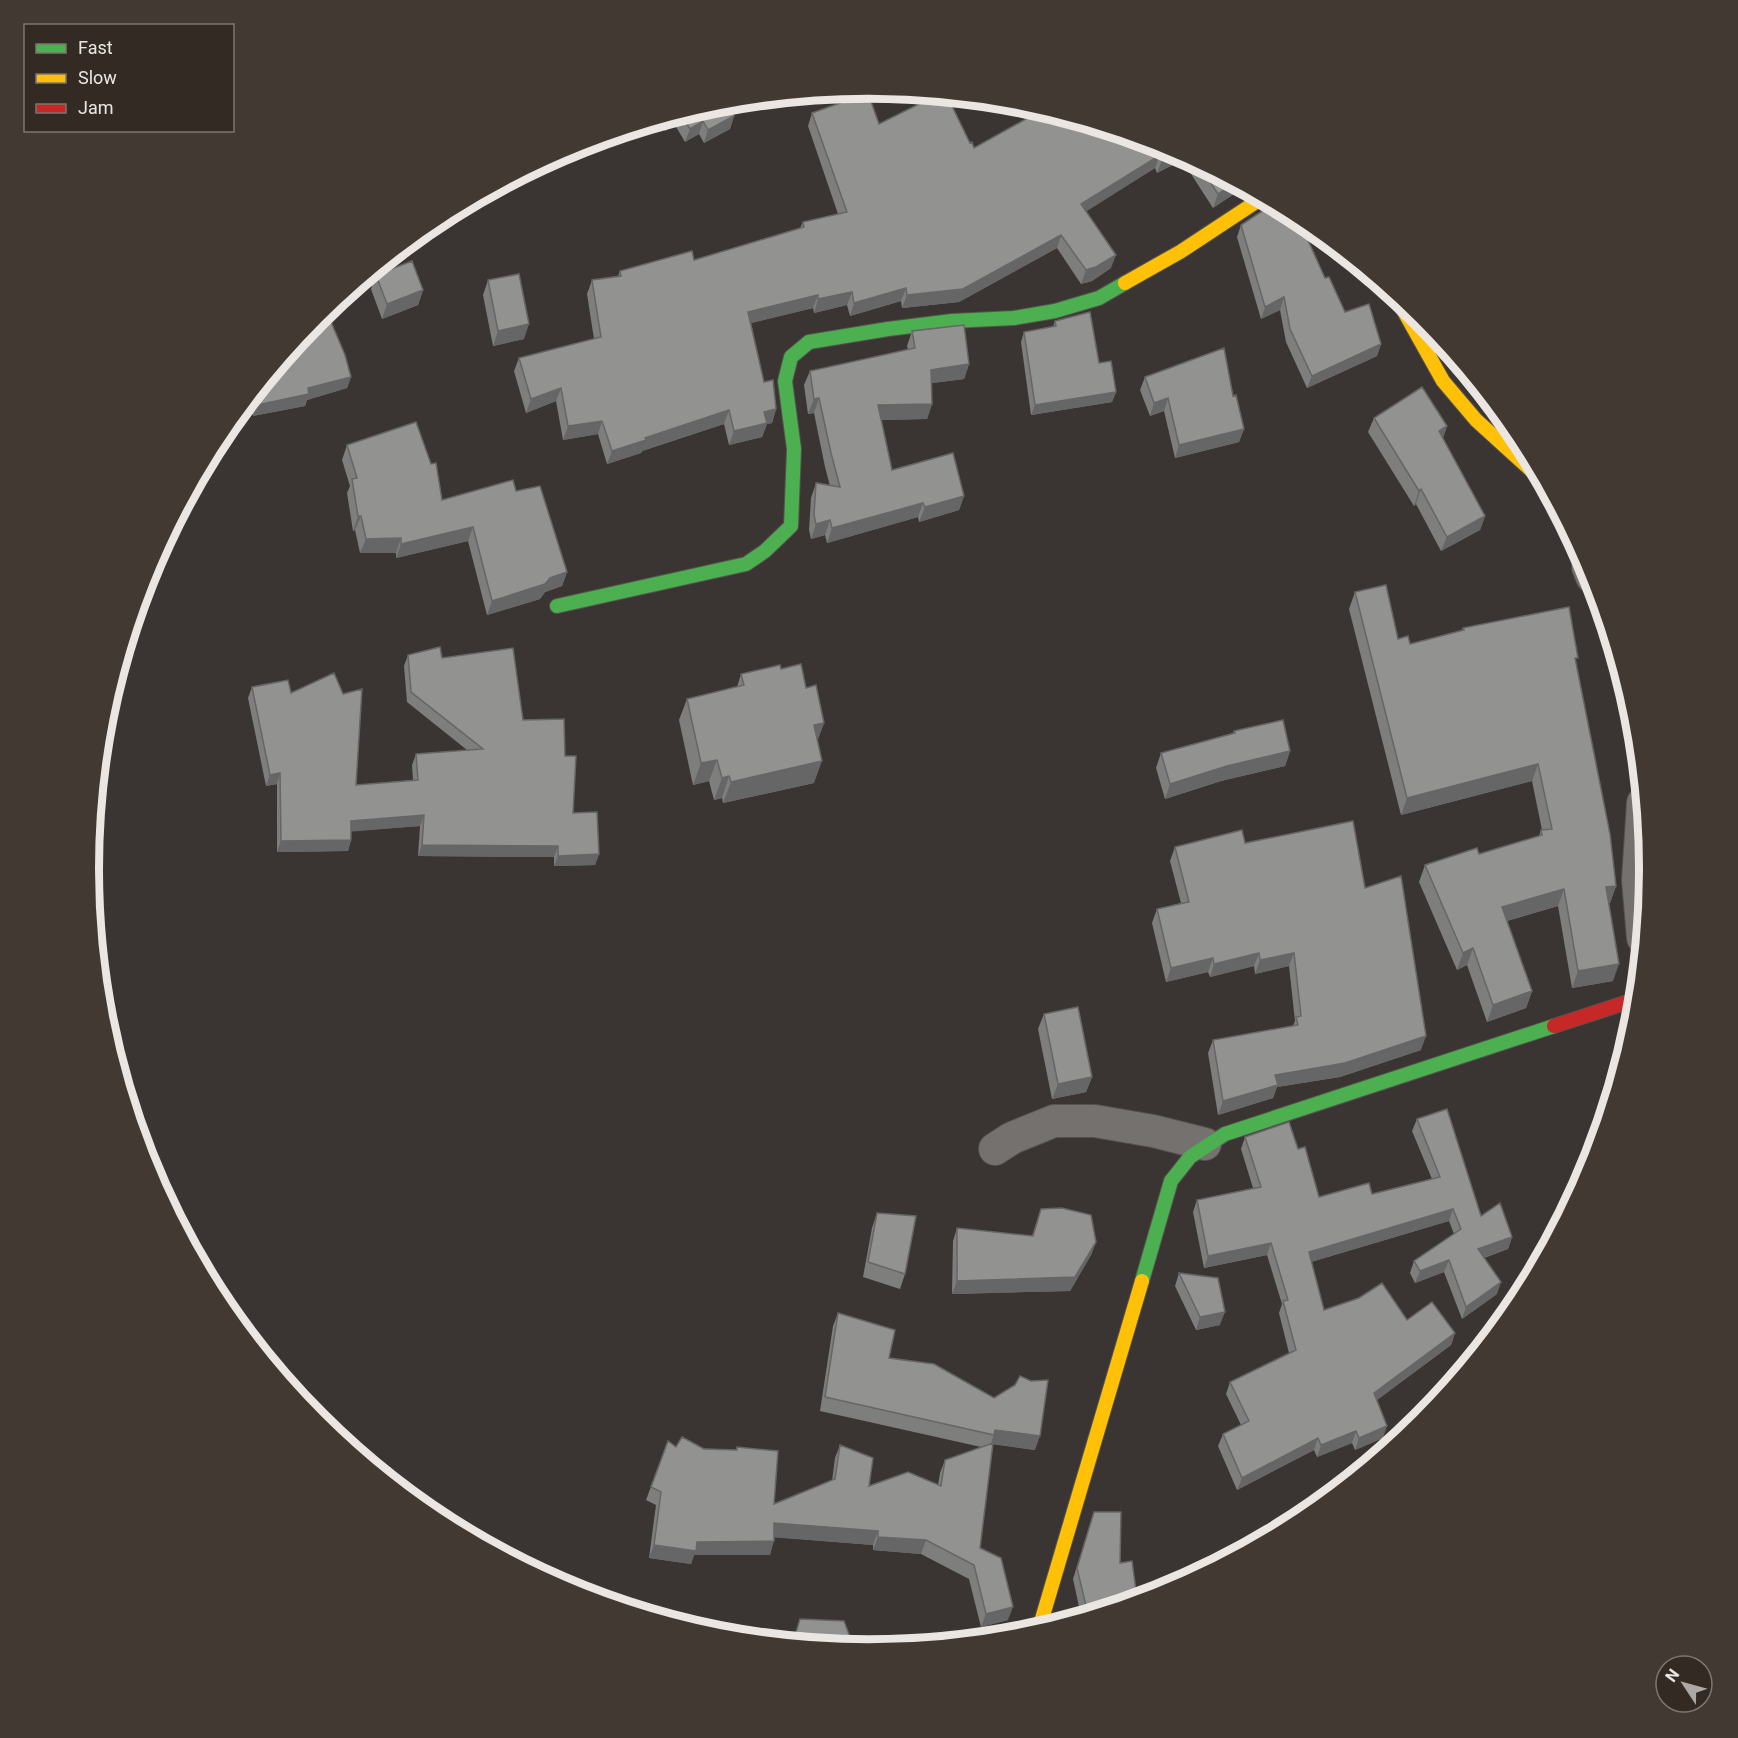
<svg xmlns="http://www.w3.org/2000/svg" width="1738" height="1738" viewBox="0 0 1738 1738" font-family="Roboto,sans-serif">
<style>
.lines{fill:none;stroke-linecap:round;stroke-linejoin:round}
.street-casing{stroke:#55524e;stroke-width:34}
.fast-casing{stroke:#55524e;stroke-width:16}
.slow-casing{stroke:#55524e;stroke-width:16}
.jam-casing{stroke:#55524e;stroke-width:16}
.street{stroke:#75716e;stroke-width:32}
.fast{stroke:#4caf50;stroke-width:14}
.slow{stroke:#ffc107;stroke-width:14}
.jam{stroke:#c62828;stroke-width:14}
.wall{fill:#7e7e7d}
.shaded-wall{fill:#666}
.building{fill:#929291;stroke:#666;stroke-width:1.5}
.rim{fill:none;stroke:#ebe6e1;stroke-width:8}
</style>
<rect width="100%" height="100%" fill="#3a3532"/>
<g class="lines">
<defs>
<path id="street" d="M1588,567L1592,577
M1643,938L1638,880L1643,803
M995,1149L1012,1138L1054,1121H1095L1153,1131L1205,1144"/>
<path id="fast" d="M557,606L746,564L765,551L791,526L794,449L785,381L791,357L809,342L888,329L952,321L1014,318L1055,311L1099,298L1125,283
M1142,1281L1171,1181L1190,1157L1225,1134L1554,1026"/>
<path id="slow" d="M1125,283L1180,252L1262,198
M1396,297L1443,381L1476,420L1532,471L1549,493
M1039,1629L1142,1281"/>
<path id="jam" d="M1554,1026L1637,999"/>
</defs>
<use href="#street" class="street-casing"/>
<use href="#fast" class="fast-casing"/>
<use href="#slow" class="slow-casing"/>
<use href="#jam" class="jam-casing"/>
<use href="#street" class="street"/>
<use href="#fast" class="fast"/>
<use href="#slow" class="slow"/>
<use href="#jam" class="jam"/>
</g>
<path class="wall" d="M756,100L754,105L733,113L734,116L730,129L704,143L699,134L685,142L675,125L665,131L659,121L717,103Z
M812,113L879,124L970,143L974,148H1168L1243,188L1213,208L1182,160L1157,173L1155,168L1086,211L1111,268L1092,281L1081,284L1057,248L959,302L902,308L901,301L850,316L847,305L814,313L813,308L751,323L764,382L776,409L772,423L767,424L762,437L729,445L724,424L642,451L641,453L607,464L598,434L563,440L556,401L526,413L514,371L519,358L594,339L587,294L592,280L618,276L620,271L694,260L800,228L803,222L838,214L808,126Z
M1241,225L1325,278L1345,312L1381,344L1377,356L1307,388L1286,342L1280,310L1261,319L1237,237Z
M376,275L423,290L418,305L382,319L371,289Z
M488,280L524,339L493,346L483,295Z
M317,317L351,377L347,388L307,400L305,406L253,416L249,400Z
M1055,321L1099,363L1116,392L1112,402L1031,415L1021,342L1024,332L1053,327Z
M912,331L969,364L964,379L932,383V404L927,419L881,420L892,470L964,496L959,510L919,522L918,517L827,543L825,535L811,539L809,530L811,498L816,483L830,486L825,467L814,413L808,414L804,385L810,371L908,350L907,346Z
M1145,377L1233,396L1244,429L1239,442L1175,458L1164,411L1150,416L1140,390Z
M1374,418L1447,426L1443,438L1485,516L1480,530L1441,551L1416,504L1414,506L1368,432Z
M347,445L442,500L516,491L567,572L562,586L545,592L540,599L487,615L468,541L396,558V553H360L355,530L353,531L347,493L350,486L342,460Z
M1355,592L1398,639L1410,644L1462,630L1463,628L1576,663L1616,886L1610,903H1609L1613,981L1572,988L1558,906L1507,921L1532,991L1526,1008L1487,1022L1467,965L1457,970L1419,882L1425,865L1479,854L1539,836L1541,830H1542L1532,781L1401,815L1349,609Z
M408,655L442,658L523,720L565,756L573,813L599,854L595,865L554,866V857L418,856L420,826L351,831V840L348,851L277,852V784L266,786L248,698L252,687L291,693L343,694L356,785L413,780L412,765L416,754L467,750L407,702L404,666Z
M781,669L806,688L824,723L817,741L814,783L723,803L722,798L714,800L709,781L693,785L679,720L687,699L737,687L741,674Z
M1234,731L1290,751L1285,766L1221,781L1165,799L1156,768L1161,753L1233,733Z
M1245,843L1365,888L1421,1050L1340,1077L1277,1087L1273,1098L1218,1115L1208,1053L1213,1040L1293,1026L1295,1021L1289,966L1255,974L1254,966L1210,977L1208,972L1166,982L1152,923L1157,909L1181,903L1170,861L1175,847Z
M1044,1014L1092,1077L1086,1092L1052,1099L1038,1029Z
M1605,1117L1598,1141L1596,1128L1598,1121Z
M1417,1119L1481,1216L1512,1237L1508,1249L1484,1258L1497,1294L1462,1319L1444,1272L1415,1283L1410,1273L1414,1261L1454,1234L1449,1221L1311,1262L1324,1310L1407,1320L1455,1333L1451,1345L1377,1400L1383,1438L1355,1450L1352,1443L1317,1457L1314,1450L1237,1490L1218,1446L1223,1434L1241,1425L1226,1394L1230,1382L1289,1353L1279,1313L1282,1304L1267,1255L1204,1268L1193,1212L1197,1200L1253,1188L1241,1149L1245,1137L1298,1149L1319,1197L1372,1194L1432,1179L1412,1131Z
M1041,1209L1096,1242L1091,1255L1070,1291L952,1294L953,1241L957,1228L1032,1236Z
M877,1213L905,1274L900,1289L863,1277L872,1228Z
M1179,1273L1220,1325L1196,1330L1175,1286Z
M838,1313L889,1358L1035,1450L993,1444L980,1548L1008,1620L981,1627L969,1579L921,1554L873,1550V1545L774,1537L770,1555H694L691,1564L649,1558L656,1505L646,1500L668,1441L676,1447L736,1450L737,1447L774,1504L832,1481L835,1458L840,1445L869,1486L938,1485L940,1473L945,1460L981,1447L820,1411L833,1326Z
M1094,1512L1137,1598V1600L1081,1616L1073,1579Z"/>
<path class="shaded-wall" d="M756,100L754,105L723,117L728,104L735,102Z
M679,115L675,125L665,131L669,118Z
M734,116L730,129L704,143L708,130Z
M703,121L699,134L685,142L690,129Z
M1176,152L1183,156L1182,160L1157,173L1162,160Z
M1160,155L1155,168L1076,218L1081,204Z
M1234,184L1243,188L1213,208L1218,194Z
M1061,235L1057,248L959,302L902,308L907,295Z
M1116,255L1111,268L1092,281L1081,284L1086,270Z
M906,288L901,301L850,316L854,303Z
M423,290L418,305L382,319L387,304Z
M852,292L847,305L814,313L818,299Z
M818,295L813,308L743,325L748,312Z
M1284,297L1280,310L1261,319L1265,307Z
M529,324L524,339L493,346L498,331Z
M1381,344L1377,356L1307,388L1312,376Z
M969,364L964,379L926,384L931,370Z
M351,377L347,388L307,400L305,406L253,416L257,405L308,388Z
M561,388L556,401L526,413L531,399Z
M1116,392L1112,402L1031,415L1035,405Z
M819,398L814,413L808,414L814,399Z
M1168,398L1164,411L1150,416L1154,403Z
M932,404L927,419L873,420L878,405Z
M776,409L772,423L767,424L762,437L729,445L734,431L764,412Z
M729,410L724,424L642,451L641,453L607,464L612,451L645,438Z
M602,421L598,434L563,440L568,426Z
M1447,426L1442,441L1439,431Z
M1244,429L1239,442L1175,458L1179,445Z
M1421,489L1416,504L1414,506L1419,491Z
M964,496L959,510L919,522L925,507Z
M923,503L918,517L827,543L832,528Z
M358,516H361L355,530L353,531Z
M1485,516L1480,530L1441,551L1447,537Z
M830,520L825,535L811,539L816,524Z
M473,527L468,541L396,558L401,544Z
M401,538L396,553H360L366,539Z
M567,572L562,586L545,592L540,599L487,615L492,601Z
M824,723L816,745L814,725Z
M1290,751L1285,766L1221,781L1165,799L1170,784L1227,766Z
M717,760L709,781L693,785L701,763Z
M822,761L814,783L723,803L731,782Z
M1538,764L1532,781L1401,815L1407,798Z
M280,773L277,784L266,786L270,775Z
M729,776L722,798L714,800L722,778Z
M424,815L420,826L347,832L351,821Z
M351,840L348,851L277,852L281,841Z
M422,845L558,846L554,857L418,856Z
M599,854L595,865L554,866L558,856Z
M1616,886L1610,903L1600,904L1606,887Z
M1564,889L1558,906L1496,924L1502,907Z
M1473,948L1467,965L1457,970L1463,953Z
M1259,953L1254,966L1210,977L1214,964Z
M1294,953L1289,966L1255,974L1260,960Z
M1213,958L1208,972L1166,982L1171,968Z
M1619,964L1613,981L1572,988L1578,971Z
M1532,991L1526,1008L1487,1022L1493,1005Z
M1426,1036L1421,1050L1340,1077L1277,1087L1273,1098L1218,1115L1223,1101L1275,1075Z
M1092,1077L1086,1092L1052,1099L1058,1084Z
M1453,1209L1449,1221L1304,1264L1309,1252Z
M1512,1237L1508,1249L1474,1261L1478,1249Z
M1096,1242L1091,1255L1070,1291L952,1294L957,1281Z
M1271,1243L1267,1255L1204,1268L1208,1256Z
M1449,1260L1444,1272L1415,1283L1420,1271Z
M1501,1282L1497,1294L1462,1319L1466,1307Z
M1225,1312L1220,1325L1196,1330L1200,1317Z
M1455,1333L1451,1345L1370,1405L1374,1393Z
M1387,1426L1383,1438L1355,1450L1359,1438Z
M995,1430L1040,1436L1035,1450L991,1444Z
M1356,1431L1352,1443L1317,1457L1321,1445Z
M1318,1438L1314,1450L1237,1490L1242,1478Z
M774,1523L878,1531L873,1545L769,1537Z
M878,1537L926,1540L921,1554L873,1550Z
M774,1541L770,1555H694L691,1564L649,1558L654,1545L697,1542Z
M1137,1598V1600L1084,1615L1087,1610Z
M1013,1607L1008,1620L981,1627L986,1614Z"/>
<path class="building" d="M868,93L879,124L937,95L947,96L970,143L972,142L974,148L1042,110L1168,148L1176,152L1162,160L1160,155L1081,204L1116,255L1096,267L1086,270L1061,235L963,289L907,295L906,288L854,303L852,292L818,299V295L748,312L764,382L773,380L776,409L764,412L767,423L734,431L729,410L645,438L646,440L612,451L602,421L568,426L561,388L531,399L519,358L601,337L592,280L621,276L620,271L692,251L694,260L804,227L803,222L847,212L812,113Z
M735,102L728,104L734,116L708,130L703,121L690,129L681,114L717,103Z
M1198,164L1234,184L1218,194Z
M1273,204L1298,218L1325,278L1329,277L1345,312L1369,304L1381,344L1312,376L1290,329L1284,297L1265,307L1241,225Z
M412,261L423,290L387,304L376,275Z
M519,274L529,324L498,331L488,280Z
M326,310L345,355L351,377L308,388L309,394L257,405L255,393L317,317Z
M1090,312L1099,363L1111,361L1116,392L1035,405L1024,332L1056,326L1055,321Z
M964,325L969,364L931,370L932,404L878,405L892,470L953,453L964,496L925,507L923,503L832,528L830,520L816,524L814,515L816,483L840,487L831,453L819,398L814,399L810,371L915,348L912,331Z
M1224,348L1233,396L1236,395L1244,429L1179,445L1168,398L1154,403L1145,377Z
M1422,387L1447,426L1439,431L1485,516L1447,537L1421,489L1419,491L1374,418Z
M416,422L431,464L436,463L442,500L513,480L516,491L540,486L567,572L550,578L545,584L492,601L473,527L401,544V538L366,539L361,516H358L352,479L357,478L347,445Z
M1386,585L1398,639L1408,636L1410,644L1464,630L1463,628L1569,607L1578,658H1575L1610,834L1616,886L1606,887L1619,964L1578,971L1564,889L1502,907L1532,991L1493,1005L1473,948L1463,953L1425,865L1477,848L1479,854L1542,835L1541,830L1552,829L1538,764L1407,798L1355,592Z
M440,647L442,658L513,648L523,720L564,719L565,756H576L573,813L597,812L599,854L558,856V846L422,845L424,815L351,821V840L281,841L280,773L270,775L252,687L288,680L291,693L334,673L343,694L362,689L356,785L418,780L416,754L483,749L411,692L408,655Z
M801,664L806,688L816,685L824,723L814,725L822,761L731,782L729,776L722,778L717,760L701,763L687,699L744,685L741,674L780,665L781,669Z
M1283,720L1290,751L1227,766L1170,784L1161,753L1235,733L1234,731Z
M1353,821L1365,888L1401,876L1426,1036L1345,1063L1275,1075L1278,1085L1223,1101L1213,1040L1298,1025L1296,1017L1301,1016L1294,953L1260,960L1259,953L1214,964L1213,958L1171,968L1157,909L1189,902L1175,847L1242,830L1245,843Z
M1078,1007L1092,1077L1058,1084L1044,1014Z
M1447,1109L1481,1216L1500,1203L1512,1237L1478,1249L1501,1282L1466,1307L1449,1260L1420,1271L1414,1261L1461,1229L1453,1209L1309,1252L1324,1310L1359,1298L1382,1283L1407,1320L1432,1302L1455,1333L1374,1393L1387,1426L1359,1438L1356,1431L1321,1445L1318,1438L1242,1478L1223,1434L1249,1421L1230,1382L1296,1350L1283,1301L1288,1300L1271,1243L1208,1256L1197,1200L1261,1187L1245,1137L1289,1122L1298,1149L1305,1147L1319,1197L1369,1183L1372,1194L1440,1177L1417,1119Z
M1605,1117L1601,1133L1598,1121Z
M1062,1208L1091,1215L1096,1242L1075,1277L957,1281V1228L1033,1236L1041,1209Z
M877,1213L916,1216L905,1274L868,1262Z
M1179,1273L1218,1278L1225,1312L1200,1317Z
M838,1313L895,1330L889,1358L934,1364L994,1398L1015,1385L1020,1376L1031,1381L1048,1380L1040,1436L995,1430L994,1435L825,1397Z
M682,1437L704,1449L737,1450V1447L778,1451L774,1504L835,1479L840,1445L873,1458L869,1486L908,1472L941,1486L945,1460L993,1443L980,1548L1001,1558L1013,1607L986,1614L974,1565L926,1540L878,1537V1531L774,1523V1541L697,1542L696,1551L654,1545L661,1492L651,1487L668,1441L676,1447Z
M1094,1512H1121L1120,1563L1132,1561L1137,1598L1087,1610L1077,1568Z
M800,1619L844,1621L854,1648L722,1635L723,1630L794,1639Z"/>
<path d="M0 0H1738V1738H0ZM99 869a770 770 0 1 1 1540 0a770 770 0 1 1-1540 0Z" fill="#423933" fill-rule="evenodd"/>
<path class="rim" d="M99 869a770 770 0 1 1 1540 0a770 770 0 1 1-1540 0Z"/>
<rect x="24" y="24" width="210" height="108" fill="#332a24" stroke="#7d7570" stroke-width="1.5"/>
<rect x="36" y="44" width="30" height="9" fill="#4caf50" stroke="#7d7570" stroke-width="1.5"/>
<text x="78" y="54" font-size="18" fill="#ebe6e1">Fast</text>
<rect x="36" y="74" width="30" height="9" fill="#ffc107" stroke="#7d7570" stroke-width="1.5"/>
<text x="78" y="84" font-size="18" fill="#ebe6e1">Slow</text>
<rect x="36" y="104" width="30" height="9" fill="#c62828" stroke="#7d7570" stroke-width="1.5"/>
<text x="78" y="114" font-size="18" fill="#ebe6e1">Jam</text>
<g transform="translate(1684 1684) rotate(306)"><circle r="28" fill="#332a24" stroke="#7d7570" stroke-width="1.5"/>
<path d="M0-4.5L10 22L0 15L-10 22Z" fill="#ada8a4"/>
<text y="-9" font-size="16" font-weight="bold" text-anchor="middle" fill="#ebe6e1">N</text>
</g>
</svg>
